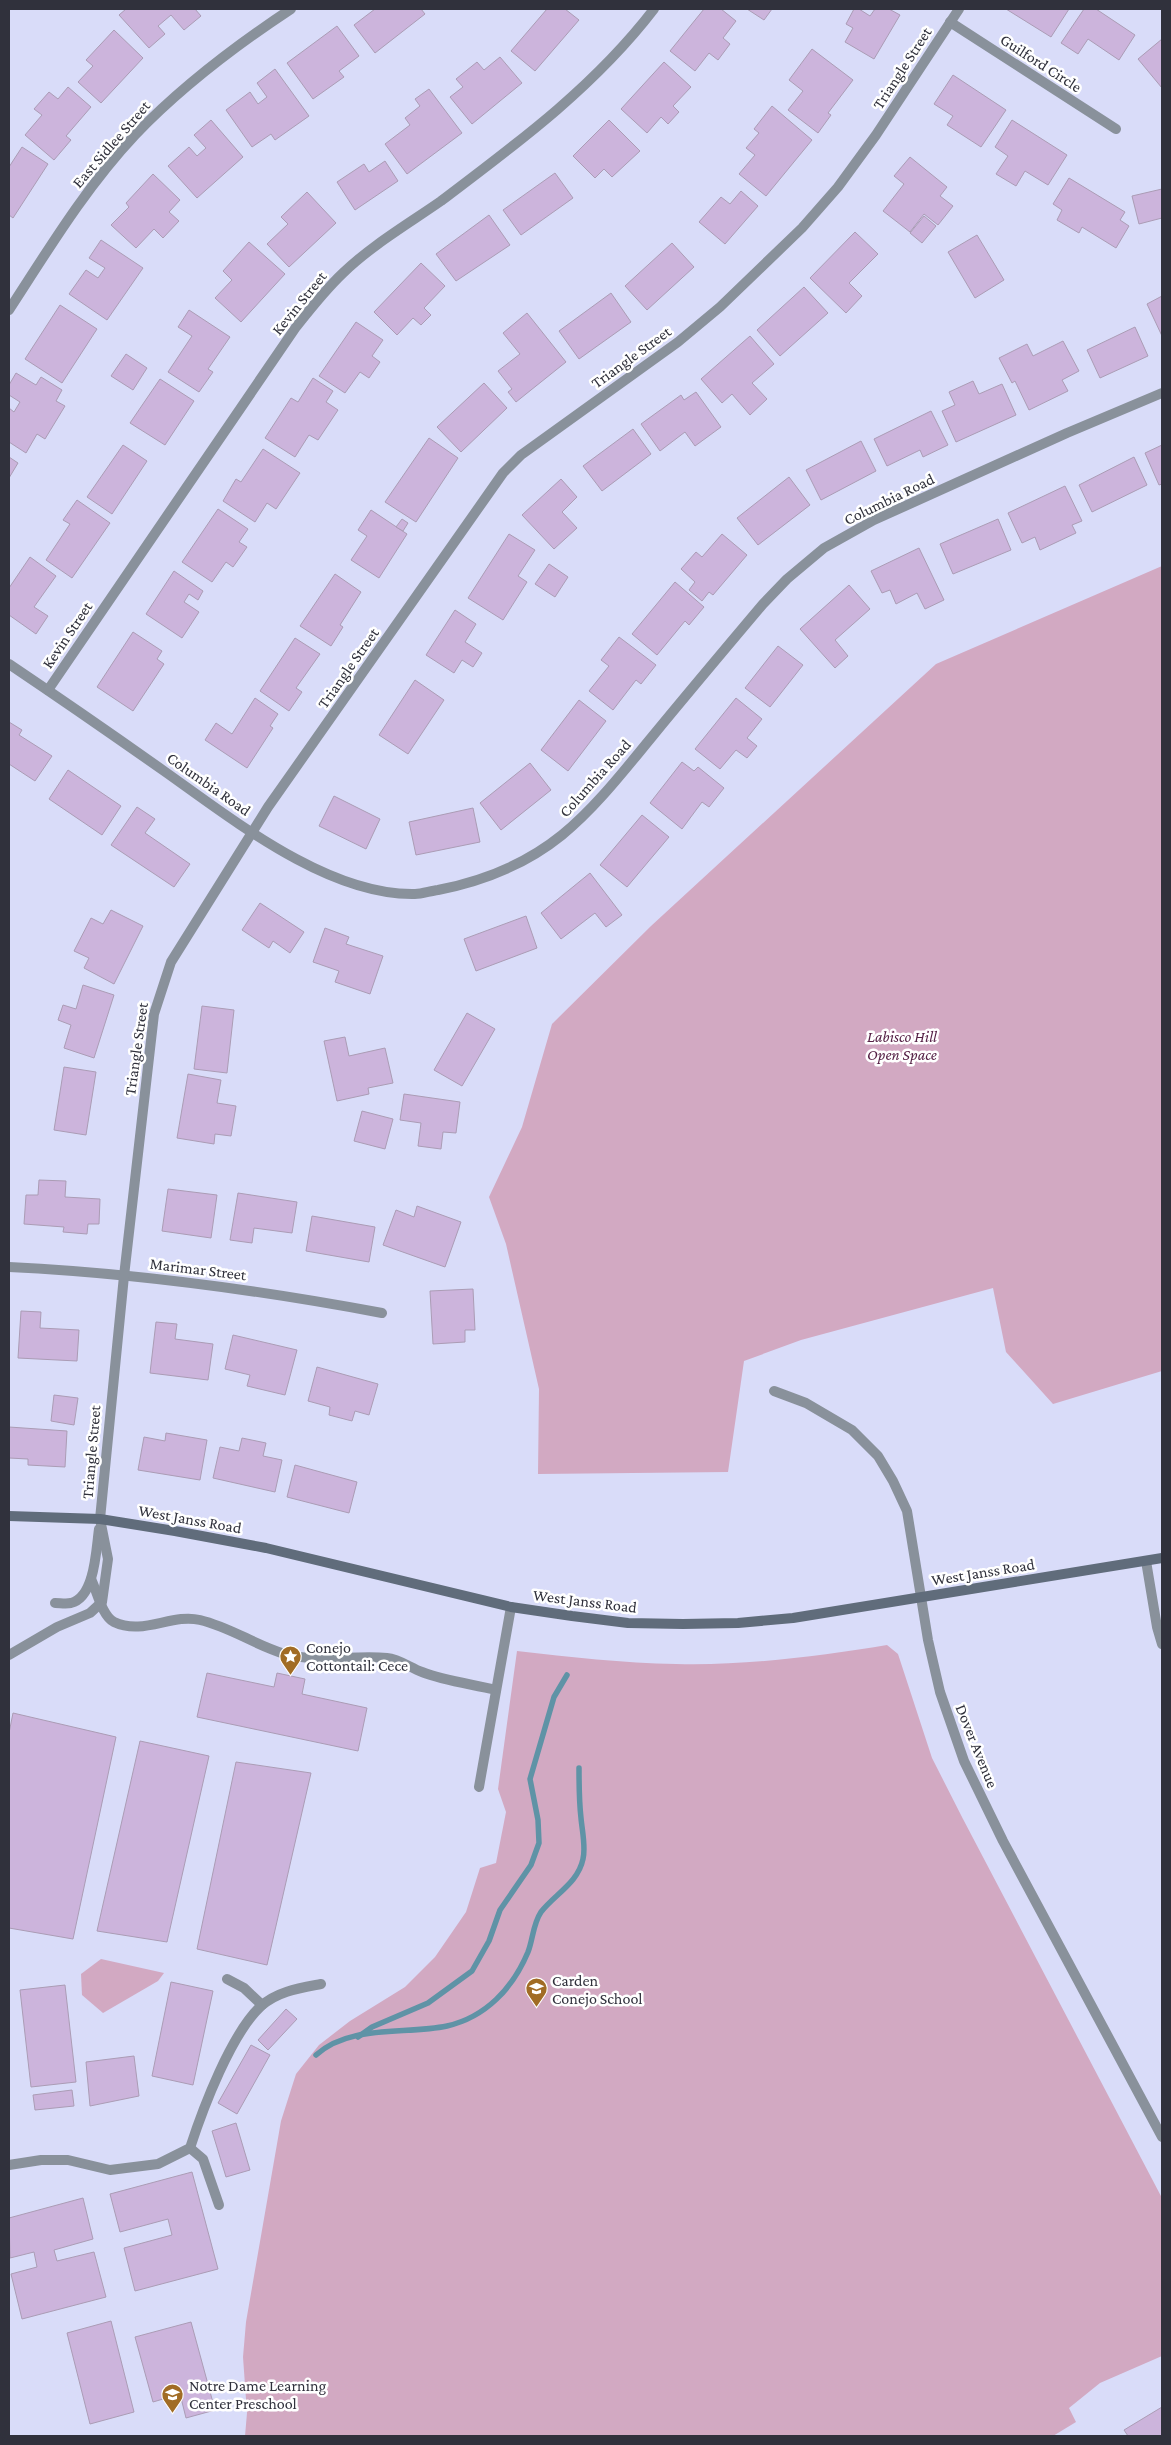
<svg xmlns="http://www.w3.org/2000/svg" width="1171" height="2445" font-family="'Crimson Pro',serif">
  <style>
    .green { fill: #d2a9c2 }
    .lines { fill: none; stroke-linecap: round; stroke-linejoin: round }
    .stream { stroke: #5f93a6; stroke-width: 5.5 }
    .building { fill: #ccb4dc; stroke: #ab9cb5 }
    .lane { stroke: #89919b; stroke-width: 10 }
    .street { stroke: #89919b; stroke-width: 10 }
    .secondary { stroke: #606c7b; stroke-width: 10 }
    .labels { text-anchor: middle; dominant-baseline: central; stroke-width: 5; stroke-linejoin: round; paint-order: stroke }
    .street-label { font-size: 16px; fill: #30313c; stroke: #fff }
    .park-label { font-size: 16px; font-style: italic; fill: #541f44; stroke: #fff }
    .poi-label { font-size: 16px; fill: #30313c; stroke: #fff; text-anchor: start }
  </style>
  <rect width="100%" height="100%" fill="#d9dcf9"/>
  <g class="green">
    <path d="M1162 566V1371L1053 1404 1006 1352 993 1288 801 1340 744 1361 728 1472 538 1474 539 1389 506 1244 489 1197 522 1127 552 1024 651 926 936 664Z"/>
    <path d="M887 1645 898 1654 932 1758 963 1819 1162 2198V2356L1100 2383 1069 2408 1076 2422 1053 2436H245L247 2413 243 2357 246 2322 281 2121 296 2074 319 2045 350 2021 405 1987 435 1957 466 1912 480 1868 496 1863 506 1812 498 1789 517 1651C570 1657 623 1663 676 1664 743 1666 821 1656 887 1645Z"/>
    <path d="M101 1959 164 1973 158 1981 103 2013 82 1995 81 1974Z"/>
  </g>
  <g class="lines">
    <g class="stream">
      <path d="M358 2037 372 2027 428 2003 472 1971 489 1941 500 1910 531 1865 539 1843 538 1820 530 1779 554 1697 567 1675"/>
      <path d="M316 2055C350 2024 405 2035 447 2026 486 2017 513 1988 528 1952 533 1939 533 1924 541 1912 555 1894 578 1883 583 1859 586 1847 582 1830 581 1818 579 1801 579 1785 579 1768"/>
    </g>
  </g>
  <g class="building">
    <path d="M126 9H195L201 16 184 30 171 15 158 26 165 34 149 48 119 15Z"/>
    <path d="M375 9H421L425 14 375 53 354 25Z"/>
    <path d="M547 9H565L579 20 535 71 511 51Z"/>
    <path d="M704 9H721L736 21 723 38 730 44 718 60 709 53 695 71 670 51Z"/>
    <path d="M747 9H772L764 20Z"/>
    <path d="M854 9H859L870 16 875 9H889L900 15 874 59 845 42 853 28 846 24Z"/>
    <path d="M1006 9H1069L1051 37Z"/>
    <path d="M1084 9H1096L1135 35 1119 60 1088 39 1078 54 1061 43Z"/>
    <path d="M337 26 359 56 339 71 344 77 313 99 287 63Z"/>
    <path d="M114 30 143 58 101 103 78 82 93 66 86 60Z"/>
    <path d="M1162 39V88L1138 59Z"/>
    <path d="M812 49 853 80 828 113 831 115 818 133 788 110 803 91 789 80Z"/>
    <path d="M500 57 522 83 472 124 450 97 463 87 456 79 477 62 484 70Z"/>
    <path d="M664 62 691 87 673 106 679 112 668 124 661 117 647 133 621 109Z"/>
    <path d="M275 69 309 116 275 140 271 134 252 147 226 110 250 92 258 104 267 97 257 83Z"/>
    <path d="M953 75 1006 110 981 147 947 125 953 116 934 104Z"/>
    <path d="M68 87 91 107 66 136 71 140 54 160 25 135 42 115 34 109 49 92 58 99Z"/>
    <path d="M429 89 462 133 407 174 385 144 410 125 405 118 420 106 415 99Z"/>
    <path d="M772 106 812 140 766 196 739 174 755 155 746 148 759 133 754 129Z"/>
    <path d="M211 120 243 157 197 198 168 166 189 147 197 156 206 148 194 135Z"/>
    <path d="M609 120 640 151 612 177 604 169 595 178 573 156Z"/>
    <path d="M1012 120 1067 155 1048 185 1025 171 1016 186 996 174 1008 156 995 147Z"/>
    <path d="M22 147 48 164 13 218 9 215V167Z"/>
    <path d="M910 157 947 187 940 196 953 206 938 225 924 214 910 232 883 211 904 184 894 176Z"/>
    <path d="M385 161 398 181 355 210 337 182 364 164 369 172Z"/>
    <path d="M555 173 573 198 521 235 503 210Z"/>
    <path d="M153 174 180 200 169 212 179 221 163 238 154 229 136 248 111 225 129 207 126 203Z"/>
    <path d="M1069 178 1125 212 1120 220 1129 226 1116 248 1082 227 1079 233 1057 220 1062 210 1053 204Z"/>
    <path d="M1162 189V218L1139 224 1132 196Z"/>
    <path d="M741 191 758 206 725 244 699 222 721 197 730 204Z"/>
    <path d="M307 192 336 223 289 267 267 244 288 224 281 217Z"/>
    <path d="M489 215 510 245 456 281 436 254Z"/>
    <path d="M924 216 936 226 922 243 910 233Z"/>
    <path d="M855 232 878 254 849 283 862 296 846 313 810 278Z"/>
    <path d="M977 235 1004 280 975 298 948 252Z"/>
    <path d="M101 240 143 268 107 320 69 294 86 270 98 278 105 268 89 258Z"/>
    <path d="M249 242 285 274 241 322 215 298 232 280 223 271Z"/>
    <path d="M672 243 694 267 647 310 625 286Z"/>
    <path d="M421 263 445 286 424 308 431 315 421 325 413 318 397 335 374 312Z"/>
    <path d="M804 287 828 313 780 356 757 330Z"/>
    <path d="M611 293 631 322 579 359 559 331Z"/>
    <path d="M1162 296V336L1147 304Z"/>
    <path d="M60 305 97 329 62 383 25 359Z"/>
    <path d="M189 310 230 337 208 369 213 372 199 392 168 372 192 336 178 327Z"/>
    <path d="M527 313 566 362 516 402 508 392 512 389 498 371 520 354 503 333Z"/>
    <path d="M356 322 383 340 372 356 380 362 369 378 360 372 345 393 319 376Z"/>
    <path d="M1135 327 1148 356 1100 378 1087 350Z"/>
    <path d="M750 336 774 364 752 383 767 399 750 415 732 394 722 403 701 379Z"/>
    <path d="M1063 341 1079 371 1062 380 1068 391 1029 410 1015 381 1012 383 999 358 1027 344 1033 356Z"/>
    <path d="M126 354 147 368 133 390 111 376Z"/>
    <path d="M16 373 36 385 41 377 62 390 56 401 65 406 45 439 37 434 26 453 9 442V408L14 412 20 402 9 395V385Z"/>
    <path d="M313 378 333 391 326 402 338 410 318 440 309 435 295 457 265 438 291 398 298 402Z"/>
    <path d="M160 379 194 401 165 445 130 423Z"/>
    <path d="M973 381 979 394 1002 384 1016 415 956 442 942 411 955 405 949 392Z"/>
    <path d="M484 383 507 408 461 452 437 427Z"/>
    <path d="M696 392 721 427 695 446 685 432 660 451 641 424 681 395 684 400Z"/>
    <path d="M931 411 948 445 923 457 920 450 887 466 874 439Z"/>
    <path d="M633 429 651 454 602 491 583 466Z"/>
    <path d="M429 438 458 458 416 522 385 502Z"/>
    <path d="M861 441 876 471 821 500 806 470Z"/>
    <path d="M123 445 147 461 112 514 87 497Z"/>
    <path d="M1162 445V484L1159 485 1145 453Z"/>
    <path d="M263 449 300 473 276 509 267 503 255 522 223 501 236 479 241 482Z"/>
    <path d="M9 457 18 463 9 478Z"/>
    <path d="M1134 457 1147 485 1092 512 1079 485Z"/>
    <path d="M789 477 810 505 758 545 737 518Z"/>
    <path d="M561 479 577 497 562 512 577 528 554 549 522 515Z"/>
    <path d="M1065 486 1082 521 1072 525 1076 533 1040 550 1035 537 1022 543 1008 513Z"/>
    <path d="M77 500 110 523 72 578 46 560 70 524 63 520Z"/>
    <path d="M218 509 248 529 239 542 247 547 233 567 226 562 212 582 182 562Z"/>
    <path d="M371 510 407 534 379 578 351 560 367 536 358 530Z"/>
    <path d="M402 519 408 523 403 531 396 527Z"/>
    <path d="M998 519 1011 550 953 574 940 544Z"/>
    <path d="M509 534 535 550 518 576 527 582 503 620 468 598Z"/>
    <path d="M722 534 747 555 713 595 709 592 702 601 689 590 695 582 681 569 696 552 702 557Z"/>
    <path d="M919 548 944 600 925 609 917 593 896 604 890 590 882 593 871 571Z"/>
    <path d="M30 557 56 576 34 607 48 616 36 634 9 615V588Z"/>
    <path d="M549 564 568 577 555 597 535 584Z"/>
    <path d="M174 571 203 591 198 600 189 594 184 602 199 612 182 638 146 614Z"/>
    <path d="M335 574 361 592 340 625 343 627 331 646 300 626Z"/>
    <path d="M675 582 704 607 689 625 685 621 657 655 632 634Z"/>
    <path d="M849 585 870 609 835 640 848 656 835 668 800 629Z"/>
    <path d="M455 610 476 624 465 642 482 653 473 667 462 660 454 673 426 655Z"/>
    <path d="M133 632 162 651 157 659 164 664 133 711 97 687Z"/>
    <path d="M619 637 656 665 641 684 636 680 613 710 589 691 609 666 601 660Z"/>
    <path d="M295 638 320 654 296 688 302 692 289 711 260 691Z"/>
    <path d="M778 646 803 665 770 707 745 688Z"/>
    <path d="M415 680 444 700 408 754 379 735Z"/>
    <path d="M255 698 278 714 270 726 273 728 247 768 205 740 216 723 232 734Z"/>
    <path d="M736 698 762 719 747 738 757 746 747 758 736 750 720 769 695 749Z"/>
    <path d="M579 700 606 721 568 771 541 750Z"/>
    <path d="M9 722 22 730 19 735 52 756 35 781 9 764Z"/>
    <path d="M682 762 694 771 698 767 724 788 709 807 702 802 682 829 650 803Z"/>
    <path d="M530 763 551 790 501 830 480 803Z"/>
    <path d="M68 770 121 806 102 835 49 799Z"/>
    <path d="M334 796 380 819 366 849 319 826Z"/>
    <path d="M137 807 155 819 145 833 190 864 174 887 111 845Z"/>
    <path d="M473 808 480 842 416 855 409 822Z"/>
    <path d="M642 815 669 837 627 887 600 865Z"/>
    <path d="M590 873 622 915 606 927 595 913 561 939 541 913Z"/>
    <path d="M260 903 304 932 290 953 273 941 269 948 242 930Z"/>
    <path d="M111 910 143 926 114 984 84 968 89 958 74 951 91 918 103 924Z"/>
    <path d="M526 916 537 948 476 971 464 939Z"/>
    <path d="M325 928 349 937 346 944 383 956 370 994 335 982 339 971 313 962Z"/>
    <path d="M83 985 114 995 94 1058 64 1048 71 1025 58 1020 63 1005 76 1009Z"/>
    <path d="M202 1006 234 1010 227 1073 194 1069Z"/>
    <path d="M467 1013 495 1029 462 1086 434 1070Z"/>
    <path d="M345 1037 349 1056 385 1048 393 1083 368 1088 369 1094 337 1101 324 1041Z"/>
    <path d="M64 1067 96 1072 86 1135 54 1130Z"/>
    <path d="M188 1074 221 1080 217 1103 236 1106 231 1136 215 1134 214 1144 177 1138Z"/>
    <path d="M404 1094 460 1102 456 1133 443 1132 441 1149 418 1146 421 1123 400 1120Z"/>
    <path d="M362 1111 393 1119 385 1149 354 1141Z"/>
    <path d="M39 1180 66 1181 65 1197 100 1199 99 1224H88L87 1234 63 1232 64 1227 24 1224 26 1195H38Z"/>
    <path d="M168 1189 217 1195 211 1238 162 1231Z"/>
    <path d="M238 1193 297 1202 292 1233 254 1228 252 1243 230 1240Z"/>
    <path d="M417 1206 461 1222 445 1267 383 1245 396 1210 414 1217Z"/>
    <path d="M312 1216 375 1227 369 1262 306 1251Z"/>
    <path d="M473 1289 475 1330H465V1342L433 1344 430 1291Z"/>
    <path d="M21 1311 41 1312 40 1328 79 1330 77 1361 18 1358Z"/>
    <path d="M156 1322 177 1324 175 1339 213 1344 208 1380 150 1373Z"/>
    <path d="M233 1335 297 1350 285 1395 247 1386 250 1375 225 1369Z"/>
    <path d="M317 1367 378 1384 369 1415 355 1411 352 1421 329 1415 330 1407 308 1401Z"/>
    <path d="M54 1395 78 1398 74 1425 51 1421Z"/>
    <path d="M9 1427 67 1431 65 1467 28 1465V1459L9 1458Z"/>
    <path d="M166 1433 207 1440 200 1480 138 1470 144 1437 165 1441Z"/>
    <path d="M242 1438 266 1443 263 1456 282 1460 275 1492 213 1478 220 1447 239 1451Z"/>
    <path d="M295 1465 357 1482 349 1513 287 1497Z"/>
    <path d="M207 1673 274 1687 277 1673 305 1679 302 1694 367 1708 358 1751 197 1717Z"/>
    <path d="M13 1713 116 1737 73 1939 9 1928V1733Z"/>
    <path d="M140 1741 209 1756 167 1942 97 1931Z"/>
    <path d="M236 1762 311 1773 267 1965 197 1949Z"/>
    <path d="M171 1982 213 1991 193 2085 152 2076Z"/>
    <path d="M65 1985 76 2082 31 2087 20 1990Z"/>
    <path d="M286 2009 297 2019 268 2050 258 2040Z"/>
    <path d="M251 2045 270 2055 237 2114 218 2103Z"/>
    <path d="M134 2056 139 2096 90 2106 86 2062Z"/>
    <path d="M72 2090 74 2106 35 2110 33 2095Z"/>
    <path d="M236 2123 250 2170 226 2177 212 2131Z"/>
    <path d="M192 2172 218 2269 135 2291 124 2248 172 2235 168 2219 120 2232 110 2194Z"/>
    <path d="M83 2198 93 2239 54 2250 57 2261 94 2252 106 2297 22 2319 11 2274 37 2267 34 2252 10 2258 9 2218Z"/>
    <path d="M111 2321 134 2412 90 2424 67 2333Z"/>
    <path d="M191 2322 215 2410 186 2418 180 2394 153 2402 135 2337Z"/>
    <path d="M1162 2407V2436H1128L1124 2430Z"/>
  </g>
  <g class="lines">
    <g class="lane">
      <path d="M91 1579C97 1591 102 1616 114 1622 143 1636 172 1613 200 1620 230 1627 255 1645 285 1654 318 1663 354 1655 387 1658 399 1659 411 1668 422 1672 445 1681 472 1684 496 1690"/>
      <path d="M55 1603C60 1603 66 1604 71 1603 95 1597 96 1550 99 1529"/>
      <path d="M9 1655 57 1627 90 1613 102 1602 108 1559 100 1519"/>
      <path d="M479 1787 511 1607"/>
      <path d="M227 1979 244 1988 262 2005"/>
      <path d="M190 2148 203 2159 219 2205"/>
      <path d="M9 2165 41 2160H68L110 2170 158 2164 190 2148C203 2108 231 2034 261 2006 278 1991 300 1988 321 1984"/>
    </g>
    <g class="street">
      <path d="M950 22 1116 129"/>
      <path d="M9 310C48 250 86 187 135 135 182 86 235 46 291 9"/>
      <path d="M9 664C61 699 113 735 164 771 232 819 328 896 415 894 422 894 430 891 438 890 484 881 525 865 562 835 595 808 623 772 651 738 688 693 725 649 763 604L787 579 824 548 874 520 1067 433 1162 393"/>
      <path d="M48 690 296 327C311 308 325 290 343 273 372 245 408 224 441 201 518 143 595 86 654 9"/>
      <path d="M9 1267C134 1273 259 1290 382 1313"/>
      <path d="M774 1391 806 1403 852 1430 878 1456 893 1481 907 1511 928 1640 940 1692 964 1761 1003 1841 1162 2137"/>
      <path d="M100 1519 124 1276 154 1014 171 962 268 807 503 473 521 455 678 342 720 307 802 228 838 187 876 135 959 9"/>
      <path d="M1146 1561 1157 1627 1162 1644"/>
    </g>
    <path class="secondary" d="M9 1516 100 1519 175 1531 266 1548 511 1607 572 1616 628 1623 683 1624 738 1623 793 1618 1162 1558"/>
  </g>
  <defs>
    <symbol id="sight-pin" viewBox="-11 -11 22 30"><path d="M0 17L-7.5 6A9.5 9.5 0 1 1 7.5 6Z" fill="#a16c25" stroke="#fff"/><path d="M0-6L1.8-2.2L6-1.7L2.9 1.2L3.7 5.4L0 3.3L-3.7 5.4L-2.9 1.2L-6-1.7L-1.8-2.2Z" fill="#fff"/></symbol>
    <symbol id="school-pin" viewBox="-11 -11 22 30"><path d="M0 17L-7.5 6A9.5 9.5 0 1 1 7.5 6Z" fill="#a16c25" stroke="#fff"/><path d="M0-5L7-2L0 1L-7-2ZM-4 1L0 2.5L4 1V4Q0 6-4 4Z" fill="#fff"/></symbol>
  </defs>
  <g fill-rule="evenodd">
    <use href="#sight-pin" x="278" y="1644" width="25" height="34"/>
    <use href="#school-pin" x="524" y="1976" width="25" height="34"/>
    <use href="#school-pin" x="160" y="2382" width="25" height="34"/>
  </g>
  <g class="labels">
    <g class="street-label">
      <text transform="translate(1041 63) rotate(33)">Guilford Circle</text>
      <text transform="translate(902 68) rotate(-57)">Triangle Street</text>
      <text transform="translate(111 144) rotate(-49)">East Sidlee Street</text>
      <text transform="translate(299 303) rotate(-51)">Kevin Street</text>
      <text transform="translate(631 357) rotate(-36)">Triangle Street</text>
      <text transform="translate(889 499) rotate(-26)">Columbia Road</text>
      <text transform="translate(67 635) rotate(-56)">Kevin Street</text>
      <text transform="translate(348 668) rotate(-55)">Triangle Street</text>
      <text transform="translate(595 778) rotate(-48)">Columbia Road</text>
      <text transform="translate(209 784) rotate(35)">Columbia Road</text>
      <text transform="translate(136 1049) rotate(-82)">Triangle Street</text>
      <text transform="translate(198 1269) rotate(7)">Marimar Street</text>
      <text transform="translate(91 1452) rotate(-85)">Triangle Street</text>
      <text transform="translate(190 1519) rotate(10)">West Janss Road</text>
      <text transform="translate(983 1572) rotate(-9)">West Janss Road</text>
      <text transform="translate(585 1601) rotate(7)">West Janss Road</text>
      <text transform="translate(977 1746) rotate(68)">Dover Avenue</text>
    </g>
    <g class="park-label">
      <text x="902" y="1036">Labisco Hill<tspan x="902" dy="18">Open Space</tspan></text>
    </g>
    <g class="poi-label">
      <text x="306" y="1647">Conejo<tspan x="306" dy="18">Cottontail: Cece</tspan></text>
      <text x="552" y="1980">Carden<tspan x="552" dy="18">Conejo School</tspan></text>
      <text x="189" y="2385">Notre Dame Learning<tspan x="189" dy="18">Center Preschool</tspan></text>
    </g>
  </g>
  <rect width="1171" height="2445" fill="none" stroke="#30313c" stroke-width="20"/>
</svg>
